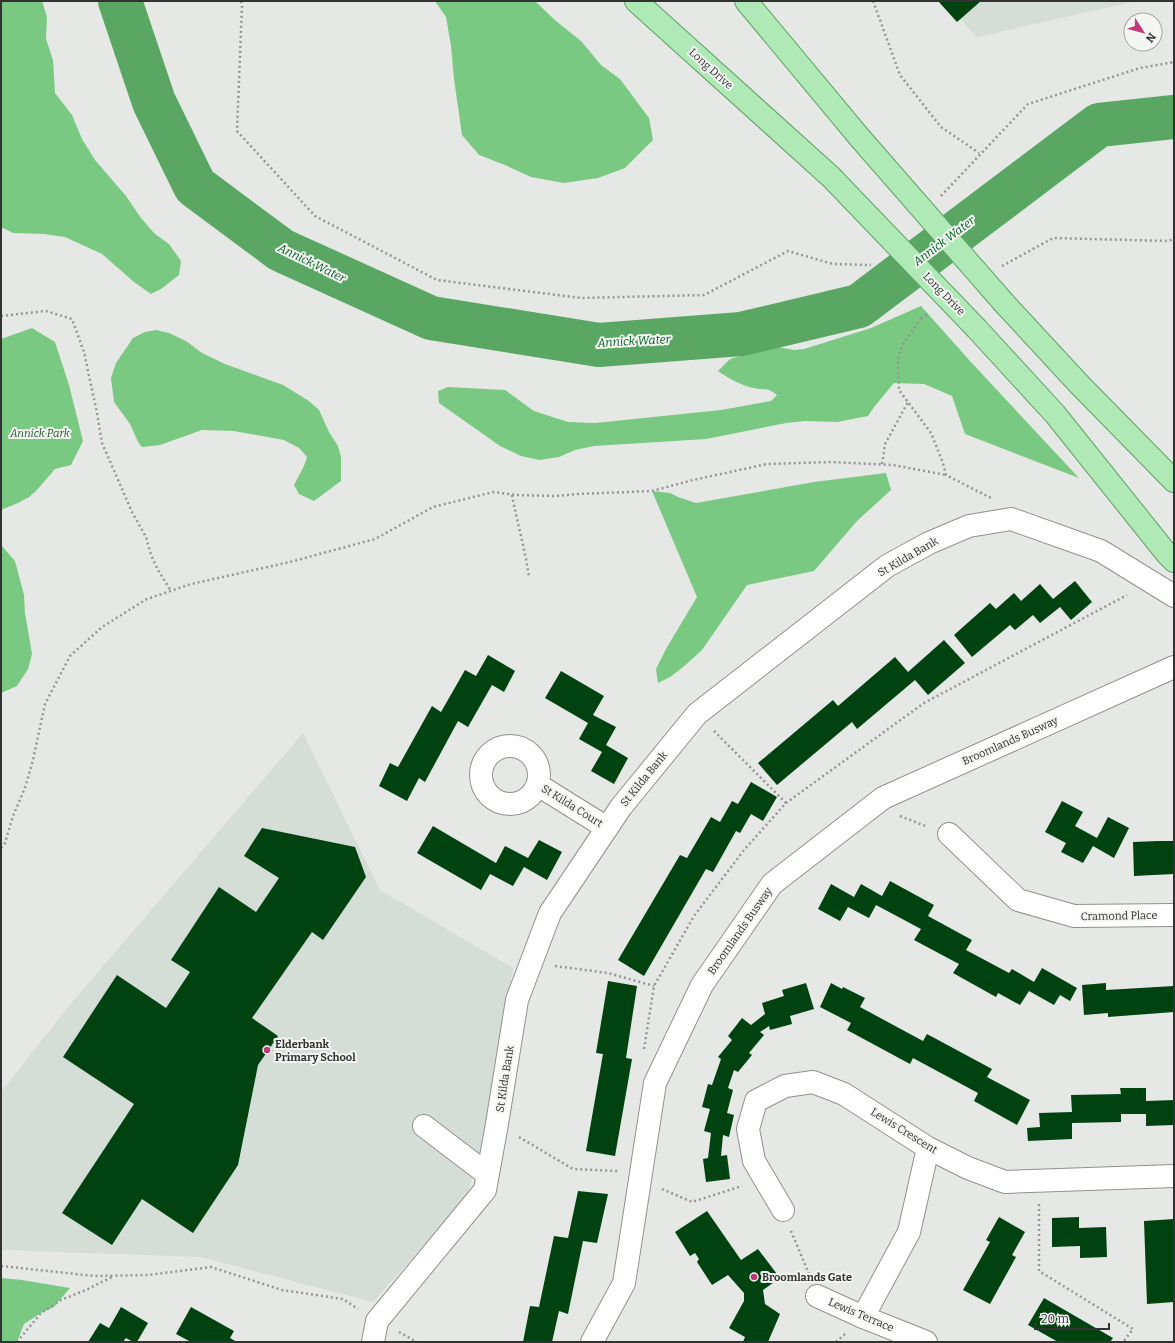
<svg xmlns="http://www.w3.org/2000/svg" width="1175" height="1343" font-family="Bitter,serif">
  <style>
    .built { fill: #d5ded6 }
    .forest { fill: #7ac983 }
    .lines { fill: none; stroke-linecap: round; stroke-linejoin: round }
    .river { stroke: #59a762; stroke-width: 44 }
    .building { fill: #004311 }
    .minor-casing { stroke: #8f928f; stroke-width: 24 }
    .major-casing { stroke: #60a068; stroke-width: 24 }
    .path { stroke: #949594; stroke-width: 2.5; stroke-dasharray: 2 3; stroke-linecap: butt }
    .minor { stroke: #fff; stroke-width: 22 }
    .major { stroke: #afeab6; stroke-width: 22 }
    .major-bridge-casing { stroke: #60a068; stroke-width: 24; stroke-linecap: butt }
    .path-bridge { stroke: #949594; stroke-width: 2.5; stroke-dasharray: 2 3; stroke-linecap: butt }
    .major-bridge { stroke: #afeab6; stroke-width: 22 }
    .poi-dot { fill: #c13977; stroke: #f3f6f3; stroke-width: 1.5 }
    .labels { text-anchor: middle; dominant-baseline: central; stroke-width: 4; stroke-linejoin: round; paint-order: stroke }
    .street-label { font-size: 11px; fill: #313231; stroke: #f3f6f3 }
    .park-label { font-size: 11px; font-style: italic; fill: #1c5325; stroke: #f3f6f3 }
    .poi-label { font-size: 11px; font-weight: bold; fill: #313231; stroke: #f3f6f3; text-anchor: start }
    .water-label { font-size: 12px; font-style: italic; fill: #015e1d; stroke: #f3f6f3 }
  </style>
  <rect width="100%" height="100%" fill="#e6e8e6"/>
  <g class="built">
    <path d="M943 1H1137L977 37Z"/>
    <path d="M303 733 380 890 513 968 481 1152 466 1198 373 1302 200 1257 1 1250V1092L68 1007Z"/>
  </g>
  <g class="forest">
    <path d="M1 1H42L47 17 46 39 53 60 55 93 72 115 82 139 95 160 126 196 141 218 155 234 169 244 181 261 179 275 161 289 151 294 134 282 102 254 65 237 44 234 13 233 1 227Z"/>
    <path d="M435 1H535L556 21 581 41 601 65 620 79 649 118 653 140 625 168 598 178 564 183 531 177 505 165 479 155 462 135 454 79 451 46 446 17Z"/>
    <path d="M921 306 970 361 1079 478 965 434 952 396 924 384 894 383 874 407 868 416 837 422 805 421 786 423 706 439 594 446 575 450 559 457 539 460 521 456 500 446 439 403 438 391 448 387 505 390 534 411 568 422 595 423 721 410 771 401 777 395C766 386 766 391 754 388 742 386 728 378 718 371L730 359 750 353 778 347 794 350 804 349 871 328Z"/>
    <path d="M32 328 55 342 69 385 83 441 71 465 55 469 36 491 29 497 18 503 1 510V339Z"/>
    <path d="M156 330 169 333 186 341 202 353 225 364 283 385 309 401 319 410 329 432 338 446 341 457V481L314 501 299 494 294 485 304 466 307 457 299 448 284 440 234 431 202 430 160 445 142 447 138 442 130 424 114 402 111 378 116 363 133 338 145 332Z"/>
    <path d="M886 473 891 490 857 521 814 571 747 585 702 650 682 668 670 677 658 683 656 669 666 649 697 597 652 491 670 493 678 497 696 503 814 482Z"/>
    <path d="M1 545 15 561 24 595 25 613 32 654 28 669 17 686 1 693Z"/>
    <path d="M1 1278 22 1280 70 1288 54 1307 41 1313 24 1324 17 1342H1Z"/>
  </g>
  <g class="lines">
    <path class="river" d="M120 1 154 102 195 186 281 250 431 318 599 345 741 334 859 306 1099 125 1174 117"/>
  </g>
  <g class="building">
    <path d="M938 1H981L957 22Z"/>
    <path d="M1075 581 1092 602 1071 620 1060 607 1040 623 1033 615 1015 630 1010 625 972 657 954 635 990 603 996 609 1014 593 1021 601 1040 584 1053 599Z"/>
    <path d="M944 640 965 663 928 695 915 680 857 729 852 722 777 785 758 763 833 700 838 706 895 657 908 672Z"/>
    <path d="M488 655 515 671 504 692 492 685 468 727 458 721 425 782 419 778 407 801 379 786 390 763 398 767 432 706 441 712 465 670 476 676Z"/>
    <path d="M561 671 604 696 593 715 616 727 606 745 628 758 614 784 591 771 602 752 579 739 588 723 545 698Z"/>
    <path d="M751 782 777 797 763 821 751 814 740 833 736 831 713 872 706 869 644 976 618 960 680 855 687 858 711 817 720 822 732 801 738 804Z"/>
    <path d="M1062 801 1083 812 1075 826 1097 838 1108 817 1129 828 1114 858 1093 846 1083 863 1061 852 1066 843 1045 832Z"/>
    <path d="M433 826 496 863 505 846 528 858 539 840 562 852 547 880 524 867 513 886 490 874 481 890 417 853Z"/>
    <path d="M262 828 355 847 366 877 323 940 312 932 252 1018 278 1036 258 1065 238 1165 193 1233 142 1199 112 1245 62 1213 134 1104 63 1057 117 975 166 1008 190 972 171 960 219 887 256 912 279 878 244 856Z"/>
    <path d="M1158 841H1174V874L1134 876 1133 842Z"/>
    <path d="M890 881 934 905 928 916 972 940 966 950 1009 973 1012 969 1034 982 1042 968 1077 988 1070 1001 1060 995 1054 1005 1029 991 1020 1005 998 993 996 997 953 973 959 964 914 940 921 929 876 905 869 918 848 907 840 921 818 909 831 884 854 897 861 884 882 896Z"/>
    <path d="M608 981 637 986 626 1058 632 1059 615 1156 586 1151 603 1054 596 1053Z"/>
    <path d="M806 983 814 1009 790 1016 792 1024 770 1030 769 1026 760 1032 764 1035 749 1053 752 1055 738 1072 734 1070 728 1088 733 1090 727 1113 734 1115 729 1137 723 1135 721 1156 727 1155 730 1179 706 1182 703 1159 708 1158 711 1133 704 1131 710 1109 702 1107 708 1084 712 1085 721 1059 718 1057 732 1040 728 1036 742 1018 751 1025 765 1014 762 1003 784 996 782 990Z"/>
    <path d="M831 983 842 989 843 987 865 998 860 1007 923 1041 927 1034 992 1069 987 1077 1030 1100 1017 1125 974 1101 978 1093 913 1058 910 1064 847 1030 851 1023 820 1007Z"/>
    <path d="M1106 983V990L1174 986V1012L1108 1017V1013L1084 1015 1082 985Z"/>
    <path d="M1120 1088H1146V1101L1174 1100V1125L1146 1126V1114H1121V1122L1072 1123V1139L1028 1141 1027 1128 1040 1127 1039 1113 1072 1112 1071 1095 1121 1094Z"/>
    <path d="M578 1191 608 1194 597 1243 583 1241 568 1314 559 1311 552 1342H523L530 1306 539 1307 554 1236 568 1238Z"/>
    <path d="M707 1211 741 1260 758 1249 780 1278 763 1290 765 1304 780 1314 768 1342H743L745 1337 729 1328 744 1301V1293L728 1275 712 1285 697 1262 699 1259 695 1253 690 1256 675 1232Z"/>
    <path d="M999 1217 1025 1232 1012 1255 1016 1257 990 1304 963 1290 990 1242 986 1240Z"/>
    <path d="M1079 1217V1228L1106 1227 1107 1257 1080 1258V1246L1052 1247V1218Z"/>
    <path d="M1174 1219V1302L1147 1304 1144 1221Z"/>
    <path d="M1044 1298 1113 1338 1110 1342H1058L1028 1325Z"/>
    <path d="M121 1307 148 1323 137 1342H133L126 1338 123 1342H88L100 1323 109 1328Z"/>
    <path d="M191 1307 234 1331 230 1338 237 1342H191L176 1334Z"/>
  </g>
  <g class="lines">
    <defs>
      <g id="minor">
        <circle cx="510" cy="775" r="29"/>
        <path d="M538 785 607 828"/>
        <path d="M949 834 1018 900 1074 916 1174 915"/>
        <path d="M424 1126 487 1174"/>
        <path d="M783 1210 754 1161 748 1129 756 1101 785 1086 813 1082 844 1094 928 1148 968 1168 1005 1182 1174 1176"/>
        <path d="M817 1296 863 1317 926 1342"/>
        <path d="M863 1317 909 1232 928 1148"/>
        <path d="M373 1342 377 1321 485 1190 497 1124 517 1000 550 913 621 807 697 714 887 566 929 543 969 526 1011 519 1101 551 1174 596"/>
        <path d="M592 1342 624 1283 655 1083 702 985 772 884 883 798 1174 667"/>
      </g>
      <g id="major">
        <path d="M636 1 831 177"/>
        <path d="M746 1 860 138"/>
        <path d="M1004 303 1078 383 1174 481"/>
        <path d="M977 329 1055 414 1167 554 1174 561"/>
      </g>
    </defs>
    <use href="#minor" class="minor-casing"/>
    <use href="#major" class="major-casing"/>
    <g class="path">
      <path d="M241 1 242 6 237 131 315 216 437 280 581 298 704 295 788 251 833 264 871 265"/>
      <path d="M873 1 900 75 941 127 979 153"/>
      <path d="M941 196 1028 104 1140 68 1174 62"/>
      <path d="M1002 266 1053 238 1168 241 1174 239"/>
      <path d="M1 316 46 311 72 319 84 352 97 413 102 443 132 512 146 537 151 555 158 570 171 591"/>
      <path d="M921 318 902 346 898 360 899 390 931 433 943 463 946 475 991 498"/>
      <path d="M882 464 885 444 908 402"/>
      <path d="M512 495C517 522 525 549 529 577"/>
      <path d="M714 731 786 803"/>
      <path d="M900 816 928 827"/>
      <path d="M1 848 5 843 13 816 25 788 33 760 45 704 70 656 102 627 147 599 191 584 290 562 375 539 433 507 493 492 517 495 556 496 578 494 652 491 693 480 767 464 832 462 893 465 946 475"/>
      <path d="M555 966 608 973 654 986"/>
      <path d="M644 1049 654 986 694 916 744 850 786 803 924 703 1127 595"/>
      <path d="M519 1137 573 1169 617 1171"/>
      <path d="M662 1189 692 1202 742 1186"/>
      <path d="M1039 1204V1271L1133 1329 1123 1342"/>
      <path d="M791 1231 809 1274"/>
      <path d="M1 1266 95 1276 148 1275 211 1267 282 1290 343 1299 358 1309"/>
      <path d="M399 1332 417 1342"/>
      <path d="M17 1342 41 1313 61 1300 88 1289 112 1277"/>
      <path d="M836 1342 845 1334"/>
    </g>
    <use href="#minor" class="minor"/>
    <use href="#major" class="major"/>
    <defs>
      <g id="major-bridge">
        <path d="M860 138 1004 303"/>
        <path d="M831 177 977 329"/>
      </g>
    </defs>
    <use href="#major-bridge" class="major-bridge-casing"/>
    <path class="path-bridge" d="M921 318 929 313"/>
    <use href="#major-bridge" class="major-bridge"/>
  </g>
  <g class="poi-dot">
    <circle cx="267" cy="1050" r="4"/>
    <circle cx="754" cy="1277" r="4"/>
  </g>
  <g class="labels">
    <g class="street-label">
      <text transform="translate(711 69) rotate(42)">Long Drive</text>
      <text transform="translate(944 294) rotate(46)">Long Drive</text>
      <text transform="translate(908 557) rotate(-30)">St Kilda Bank</text>
      <text transform="translate(1010 741) rotate(-24)">Broomlands Busway</text>
      <text transform="translate(644 779) rotate(-51)">St Kilda Bank</text>
      <text transform="translate(572 806) rotate(32)">St Kilda Court</text>
      <text transform="translate(1119 916) rotate(-1)">Cramond Place</text>
      <text transform="translate(740 931) rotate(-55)">Broomlands Busway</text>
      <text transform="translate(505 1079) rotate(-81)">St Kilda Bank</text>
      <text transform="translate(904 1131) rotate(32)">Lewis Crescent</text>
      <text transform="translate(861 1315) rotate(23)">Lewis Terrace</text>
    </g>
    <g class="park-label">
      <text x="40" y="433">Annick Park</text>
    </g>
    <g class="poi-label">
      <text x="275" y="1044">Elderbank<tspan x="275" dy="13">Primary School</tspan></text>
      <text x="762" y="1277">Broomlands Gate</text>
    </g>
    <g class="water-label">
      <text transform="translate(944 241) rotate(-37)">Annick Water</text>
      <text transform="translate(312 263) rotate(26)">Annick Water</text>
      <text transform="translate(634 341) rotate(-3)">Annick Water</text>
    </g>
  </g>
  <rect width="1175" height="1343" fill="none" stroke="#313231" stroke-width="4"/>
  <g transform="translate(1143 32) rotate(126)"><circle r="19" fill="#f3f6f3" stroke="#a5a8a5"/>
  <path d="M0-3L7 15L0 10L-7 15Z" fill="#c13977"/>
  <text y="-6" font-size="11" font-weight="bold" text-anchor="middle" fill="#313231">N</text>
  </g>
  <path d="M1035 1323v6h74v-6" fill="none" stroke="#313231" stroke-width="2"/>
  <text x="1041" y="1323" font-size="12" fill="#313231" stroke="#f3f6f3" stroke-width="3" paint-order="stroke">20 m</text>
</svg>
